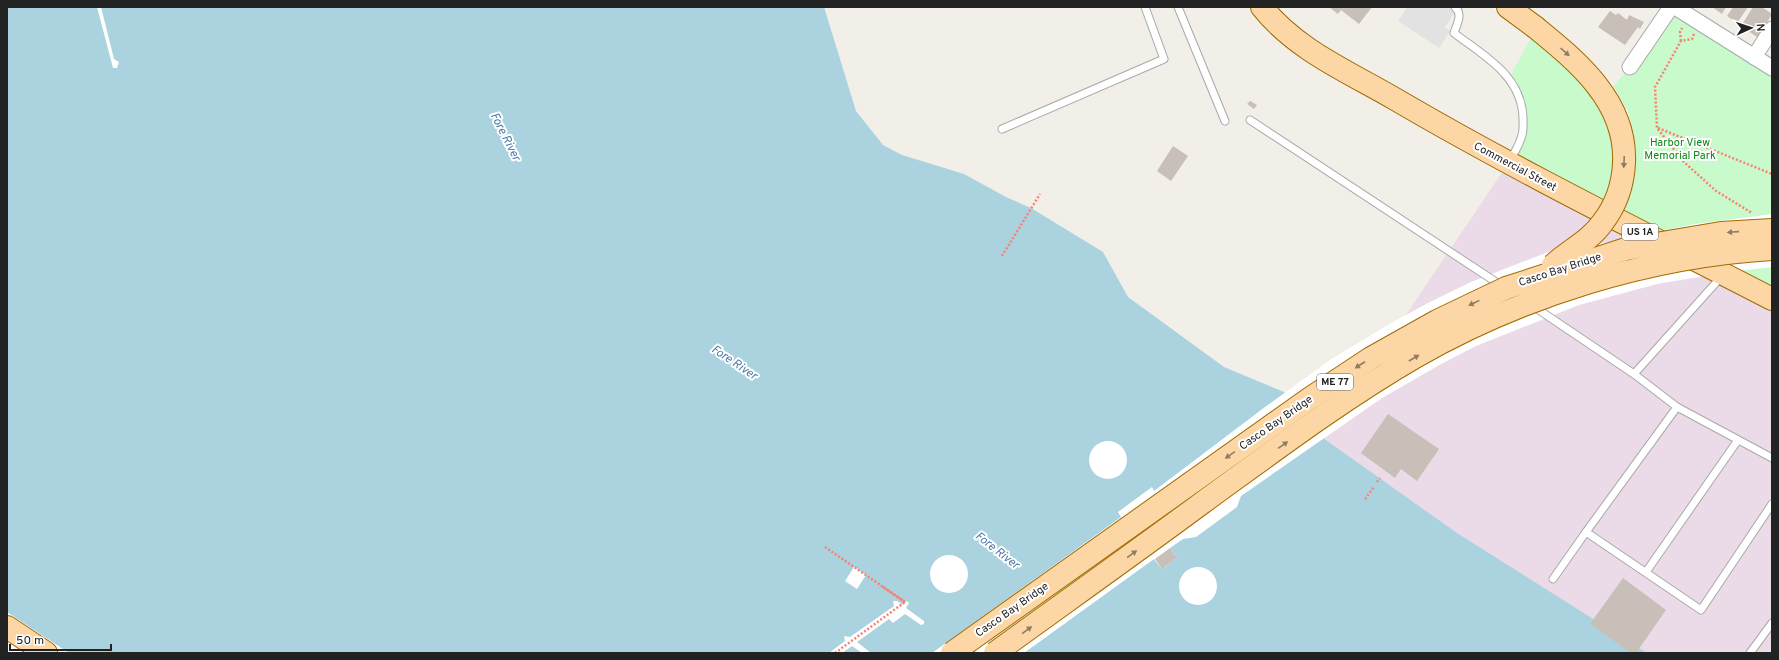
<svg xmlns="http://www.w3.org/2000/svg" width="1779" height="660" font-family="Overpass,sans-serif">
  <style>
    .industrial { fill: #ebdbe8 }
    .park { fill: #c8facc }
    .parking { fill: #e2e2e2 }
    .water { fill: #aad3df }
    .pier { fill: #fff }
    .building { fill: #c7bfb8 }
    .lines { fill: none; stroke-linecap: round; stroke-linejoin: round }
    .lane-casing { stroke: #a9a9a9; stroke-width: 9 }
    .street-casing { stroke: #a9a9a9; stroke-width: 17 }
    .primary-casing { stroke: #a06b00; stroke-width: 24 }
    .path { stroke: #fa8072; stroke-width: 2.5; stroke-dasharray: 2 2; stroke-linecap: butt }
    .lane { stroke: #fff; stroke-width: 7 }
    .street { stroke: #fff; stroke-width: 15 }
    .primary { stroke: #fcd6a4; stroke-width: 22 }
    .primary-bridge-casing { stroke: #a06b00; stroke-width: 24; stroke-linecap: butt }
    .path-bridge { stroke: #fa8072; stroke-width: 2.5; stroke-dasharray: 2 2; stroke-linecap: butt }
    .primary-bridge { stroke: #fcd6a4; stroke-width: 22 }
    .oneway { fill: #8f7c63 }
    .labels { text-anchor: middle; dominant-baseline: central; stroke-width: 4; stroke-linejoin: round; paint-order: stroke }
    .shield { fill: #fff; stroke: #646464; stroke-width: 1 }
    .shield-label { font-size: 10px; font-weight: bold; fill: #222 }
    .park-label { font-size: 11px; fill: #0c8416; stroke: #fff }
    .street-label { font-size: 11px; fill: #222; stroke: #fff }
    .water-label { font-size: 12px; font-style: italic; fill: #4a7aab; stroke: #fff }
  </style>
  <rect width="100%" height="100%" fill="#f2efe9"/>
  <path class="industrial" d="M1509 162 1772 299V653H1647L1645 652 1643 653H1550L1323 438Z"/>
  <path class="park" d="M1671 7 1772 68V302L1509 162 1522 137V107L1509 78 1532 36 1546 47 1601 100 1630 67Z"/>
  <path class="parking" d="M1407 7H1448L1455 11 1445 27 1450 31 1439 48 1398 21Z"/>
  <path class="water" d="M7 7H824L856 111 883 145 902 155 964 174 1006 197 1031 208 1103 252 1128 297 1224 367 1284 392 1323 438 1457 533 1647 653H7Z"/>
  <g class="pier">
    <path d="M97 7H101L114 59 119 62 117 68H113Z"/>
    <path d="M1492 7H1524L1598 68 1611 82 1628 112 1633 131 1636 150 1635 170 1632 187 1620 216 1610 231 1598 244 1695 224 1772 214V267L1729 272 1657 284 1579 305 1476 346 1443 363 1382 398 1241 496 1237 507 1196 537 1183 539 1170 548 1177 558 1162 569 1154 559 1024 653H932L1121 517 1118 512 1152 487 1154 491 1265 407 1330 360 1386 326 1428 303 1471 282 1561 247 1586 229 1610 195 1617 142 1589 86 1513 22Z"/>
    <circle cx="1108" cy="460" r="19"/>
    <circle cx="949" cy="574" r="19"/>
    <path d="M854 567 866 575 857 589 845 581Z"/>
    <circle cx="1198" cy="586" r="19"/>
    <path d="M893 601H897L903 605 906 601 909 603 906 608 924 621V624L921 625 905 614 893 623 889 619 857 642 871 653H862L852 646 842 653H829L845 641 844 636 850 637 894 606Z"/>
    <path d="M7 612 69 653H7Z"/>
  </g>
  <g class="building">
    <path d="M1329 7H1372L1359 24 1341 10 1338 14Z"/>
    <path d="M1712 7H1726L1722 14Z"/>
    <path d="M1733 7H1748L1737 23 1727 16Z"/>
    <path d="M1753 7H1762L1772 14 1765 26 1760 23 1757 27 1762 30 1757 37 1741 26Z"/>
    <path d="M1610 11 1616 15 1618 13 1627 20 1629 15 1644 22 1640 29 1638 27 1625 45 1598 27Z"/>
    <path d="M1250 101 1257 105 1254 109 1247 104Z"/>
    <path d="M1173 146 1188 156 1171 181 1157 171Z"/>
    <path d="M1388 414 1439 449 1417 481 1401 469 1395 478 1361 453Z"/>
    <path d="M1170 548 1177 558 1162 569 1155 559Z"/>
    <path d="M1623 578 1666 610 1636 653H1631L1590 624Z"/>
  </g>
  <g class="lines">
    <defs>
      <g id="lane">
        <path d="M1178 7 1225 121"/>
        <path d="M1455 7C1463 14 1457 24 1454 33 1484 56 1521 75 1523 117 1523 124 1524 132 1521 138 1519 146 1514 153 1510 160"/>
        <path d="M1250 120 1502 286"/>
        <path d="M1002 129 1164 59 1145 7"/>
        <path d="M1722 276 1634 374 1677 407 1586 532 1701 610 1772 504"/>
        <path d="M1533 306 1634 374"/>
        <path d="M1677 407 1772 458"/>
        <path d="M1646 572 1738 440"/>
        <path d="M1553 579 1586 532"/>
        <path d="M1750 653 1772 623"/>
      </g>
      <g id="street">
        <path d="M1675 7 1772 68"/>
        <path d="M1754 57 1772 29"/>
        <path d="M1630 67 1671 7"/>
      </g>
      <g id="primary">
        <path d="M1262 7C1296 50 1349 72 1395 99 1518 171 1646 234 1772 299"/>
        <path d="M1508 7 1535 27"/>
        <path d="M7 627 46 653"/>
      </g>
    </defs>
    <use href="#lane" class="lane-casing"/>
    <use href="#street" class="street-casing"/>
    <use href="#primary" class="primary-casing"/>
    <g class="path">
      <path d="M1694 34 1692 39 1681 41 1655 87 1657 128 1684 162 1716 191 1752 213"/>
      <path d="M1681 41 1680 32 1682 28"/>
      <path d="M1658 128 1772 174"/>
      <path d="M1002 256 1040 194"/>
      <path d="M1377 482 1380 478"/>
      <path d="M1365 499 1374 487"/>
      <path d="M825 547 905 602"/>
      <path d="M835 653 905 602"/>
    </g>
    <use href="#lane" class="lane"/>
    <use href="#street" class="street"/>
    <use href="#primary" class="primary"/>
    <defs>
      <g id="primary-bridge">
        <path d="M1535 27C1578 62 1627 102 1624 163 1623 184 1616 205 1603 222 1590 241 1569 250 1553 265"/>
        <path d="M952 653 1309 399 1371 358 1437 321 1506 288 1626 249 1721 233 1772 230"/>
        <path d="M995 653C1064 603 1133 554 1202 503 1271 453 1341 400 1415 357 1521 296 1650 256 1772 249"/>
      </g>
    </defs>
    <use href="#primary-bridge" class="primary-bridge-casing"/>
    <path class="path-bridge" d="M883 587 905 602"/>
    <use href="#primary-bridge" class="primary-bridge"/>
  </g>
  <defs><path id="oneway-solid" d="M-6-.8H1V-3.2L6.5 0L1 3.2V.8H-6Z"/></defs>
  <g class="oneway">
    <use href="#oneway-solid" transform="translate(1565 52) rotate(42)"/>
    <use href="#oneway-solid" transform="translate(1624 162) rotate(93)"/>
    <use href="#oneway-solid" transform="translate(1733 232) rotate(176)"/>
    <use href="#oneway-solid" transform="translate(1474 303) rotate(154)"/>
    <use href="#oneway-solid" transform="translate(1414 358) rotate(-30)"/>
    <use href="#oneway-solid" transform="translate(1360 365) rotate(147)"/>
    <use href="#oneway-solid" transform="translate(1283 445) rotate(-35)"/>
    <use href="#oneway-solid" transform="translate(1230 455) rotate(145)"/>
    <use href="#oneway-solid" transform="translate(1132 554) rotate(-36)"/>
    <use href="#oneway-solid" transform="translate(1027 630) rotate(-36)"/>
  </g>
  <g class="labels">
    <g class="shield">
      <rect x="1622" y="224" width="36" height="16" rx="3"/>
      <rect x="1317" y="374" width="36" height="16" rx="3"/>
    </g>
    <g class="shield-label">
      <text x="1640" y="232">US 1A</text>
      <text x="1335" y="382">ME 77</text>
    </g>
    <g class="park-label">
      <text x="1680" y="143">Harbor View<tspan x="1680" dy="13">Memorial Park</tspan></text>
    </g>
    <g class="street-label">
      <text transform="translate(1515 167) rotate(28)">Commercial Street</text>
      <text transform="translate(1560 270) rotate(-18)">Casco Bay Bridge</text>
      <text transform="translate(1276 423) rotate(-35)">Casco Bay Bridge</text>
      <text transform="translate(1012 610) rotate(-35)">Casco Bay Bridge</text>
    </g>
    <g class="water-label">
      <text transform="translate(505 137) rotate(63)">Fore River</text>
      <text transform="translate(734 363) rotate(34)">Fore River</text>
      <text transform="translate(997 551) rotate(38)">Fore River</text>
    </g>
  </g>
  <rect width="1779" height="660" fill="none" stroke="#222222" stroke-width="16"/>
  <g transform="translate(1751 28) rotate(87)" stroke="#ffffff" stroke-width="3" paint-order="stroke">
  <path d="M0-3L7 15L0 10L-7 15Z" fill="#222222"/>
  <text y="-6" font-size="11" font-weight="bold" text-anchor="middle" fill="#222222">N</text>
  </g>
  <path d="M10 644v6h101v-6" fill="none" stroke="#222222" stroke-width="2"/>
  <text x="16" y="644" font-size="12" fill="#222222" stroke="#ffffff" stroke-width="3" paint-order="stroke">50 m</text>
</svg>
